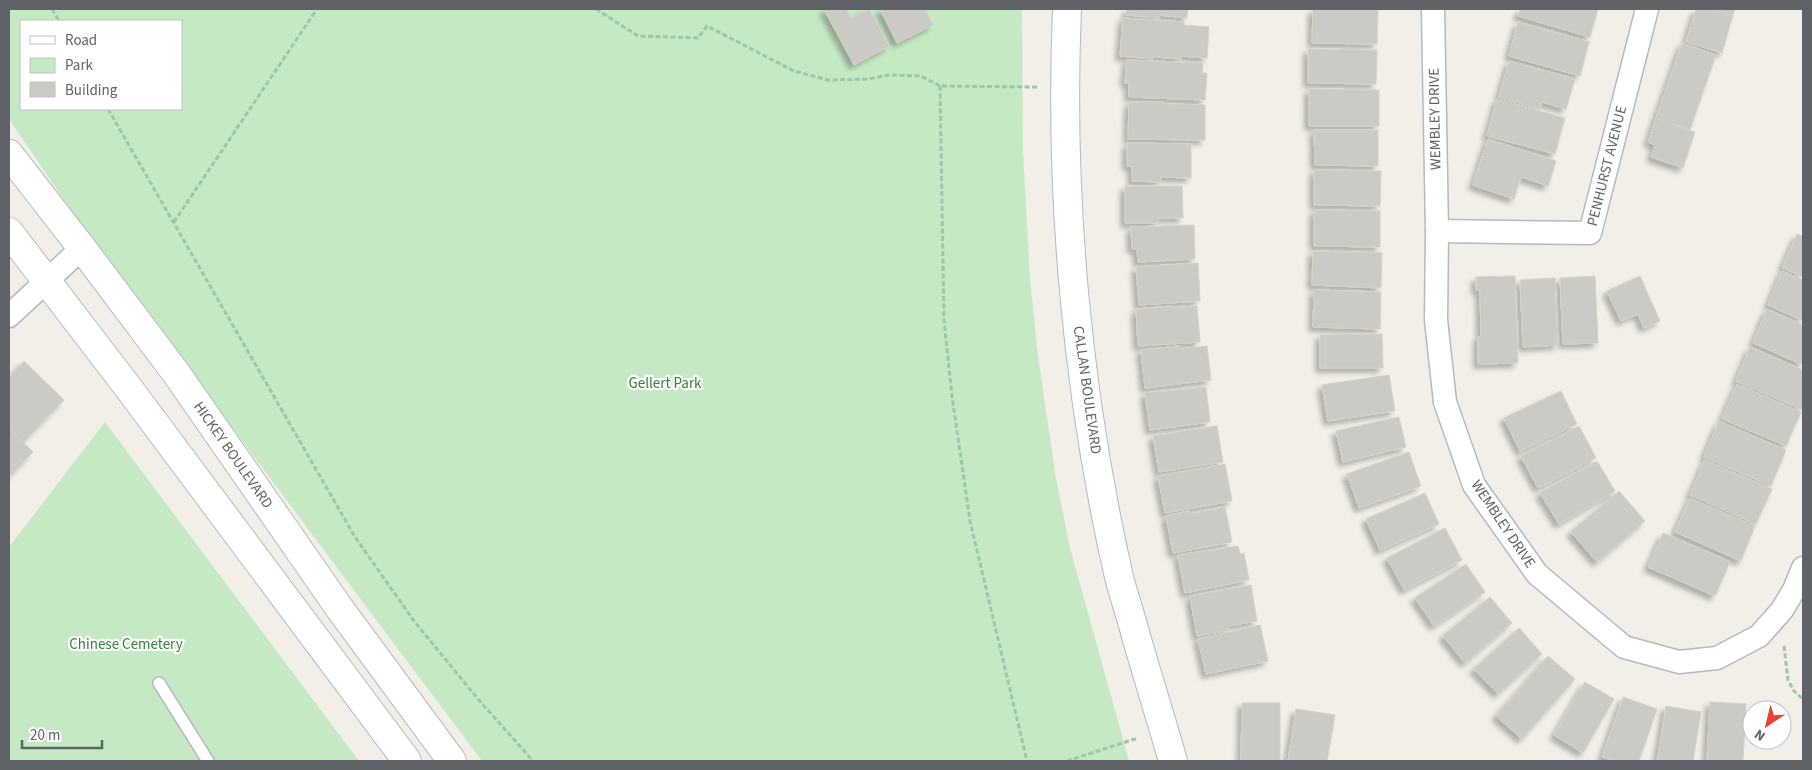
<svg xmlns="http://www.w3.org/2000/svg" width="1812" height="770" font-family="'Source Sans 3',sans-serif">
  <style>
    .green { fill: #c5e8c5; fill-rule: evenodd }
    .building { fill: #cccac5; stroke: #d6d1c6; filter: url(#shadow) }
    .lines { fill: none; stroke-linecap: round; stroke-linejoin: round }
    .service-casing { stroke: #b5b8bc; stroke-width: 14 }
    .minor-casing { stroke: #b5b8bc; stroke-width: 25 }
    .tertiary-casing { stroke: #b5b8bc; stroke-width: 30 }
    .secondary-casing { stroke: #b6babf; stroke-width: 30 }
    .path { stroke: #9cc7a9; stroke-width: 3; stroke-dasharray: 5 2.5; stroke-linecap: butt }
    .service { stroke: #fff; stroke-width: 11 }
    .minor { stroke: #fff; stroke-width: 22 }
    .tertiary { stroke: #fff; stroke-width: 28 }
    .secondary { stroke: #fff; stroke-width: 28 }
    .labels { text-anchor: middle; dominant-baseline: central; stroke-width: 4.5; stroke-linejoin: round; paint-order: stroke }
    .street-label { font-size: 15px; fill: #5f6368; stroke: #fff }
    .park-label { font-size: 15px; fill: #348238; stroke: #fff }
  </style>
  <defs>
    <filter id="shadow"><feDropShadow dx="-4.5" dy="4.5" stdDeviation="2.5" flood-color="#0004"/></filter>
  </defs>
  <rect width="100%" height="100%" fill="#f1efe8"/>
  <g class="green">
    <path d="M9 9H1022L1023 151 1030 279 1038 357 1056 478 1070 548 1129 761H482L90 238 9 119ZM21 21H181V109H21Z"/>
    <path d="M105 422 359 761H9V547Z"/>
  </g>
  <g class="building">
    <path d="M824 9H846L851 18 869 9 889 46 854 65Z"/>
    <path d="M880 9H925L933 25 897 43Z"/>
    <path d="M1127 9H1188L1187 18 1159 15V18L1126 15Z"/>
    <path d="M1313 9H1378L1377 44 1312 43Z"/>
    <path d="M1520 9H1598L1590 37 1518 16Z"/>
    <path d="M1696 9H1713L1733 15 1722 53 1686 42Z"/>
    <path d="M1713 9H1735L1733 15Z"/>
    <path d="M1123 18 1184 22V25L1209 27 1207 58 1181 56V59L1154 57 1153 59 1120 56Z"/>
    <path d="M1518 22 1589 42 1580 76 1509 56Z"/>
    <path d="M1682 43 1716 55 1690 130 1656 118Z"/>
    <path d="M1308 49 1377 50 1376 84 1308 83Z"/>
    <path d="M1127 60 1203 63 1202 73H1207L1205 100 1129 97V83H1125Z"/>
    <path d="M1509 61 1575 79 1566 109 1542 102 1540 109 1499 97Z"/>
    <path d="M1309 89 1379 90V126H1309Z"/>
    <path d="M1497 99 1565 118 1555 154 1487 136Z"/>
    <path d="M1129 102H1163V104L1205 105V140L1128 139Z"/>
    <path d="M1656 118 1695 132 1683 168 1651 157 1655 145 1648 142Z"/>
    <path d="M1314 130H1378V166L1315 165Z"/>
    <path d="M1488 139 1556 161 1548 186 1521 177 1514 199 1473 185Z"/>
    <path d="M1127 143 1191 144V178L1161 177 1160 182 1132 181V166H1127Z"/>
    <path d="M1314 170 1381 171 1380 206 1314 205Z"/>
    <path d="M1125 186H1182L1183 218H1158V223H1125Z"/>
    <path d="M1314 210 1380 211V247L1314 246Z"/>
    <path d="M1194 225 1195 259 1138 262 1137 249H1132L1131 227Z"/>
    <path d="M1797 234 1803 236V277L1782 268Z"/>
    <path d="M1313 251 1382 253 1381 288 1312 285Z"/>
    <path d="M1198 263 1200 301 1139 305 1136 267Z"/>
    <path d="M1782 271 1803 280V321L1768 305Z"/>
    <path d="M1515 276 1518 363 1478 364V337H1481L1480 290H1476V277Z"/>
    <path d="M1595 276 1598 343 1563 344 1560 278Z"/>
    <path d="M1640 276 1660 321 1644 328 1638 314 1621 321 1607 291Z"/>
    <path d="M1555 278 1558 345 1523 347 1520 280Z"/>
    <path d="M1314 290 1381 292 1380 329 1313 327Z"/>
    <path d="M1172 306 1173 308 1197 306 1200 342 1138 346 1136 309Z"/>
    <path d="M1767 309 1803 325V365L1753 343Z"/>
    <path d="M1382 334 1383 368H1320V335Z"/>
    <path d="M1179 346 1180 349 1207 346 1211 380 1145 388 1141 350Z"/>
    <path d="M1750 347 1803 370V410L1736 381Z"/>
    <path d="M24 361 64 400 23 442 9 428V377Z"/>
    <path d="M1389 375 1395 411 1328 421 1322 385Z"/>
    <path d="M1737 384 1801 412 1786 446 1722 419Z"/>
    <path d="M1206 387 1210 422 1150 430 1145 393Z"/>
    <path d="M1561 391 1577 424 1520 451 1504 418Z"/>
    <path d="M1399 417 1406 447 1343 462 1336 431Z"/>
    <path d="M1719 421 1786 450 1771 486 1704 457Z"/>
    <path d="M1217 426 1223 462 1159 472 1153 436Z"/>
    <path d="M1579 426 1596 458 1538 488 1521 456Z"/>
    <path d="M9 428 33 452 9 477Z"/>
    <path d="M1409 452 1421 486 1359 508 1347 474Z"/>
    <path d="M1705 460 1772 489 1756 524 1690 495Z"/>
    <path d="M1597 461 1615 491 1559 524 1540 493Z"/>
    <path d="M1225 464 1232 501 1165 513 1158 476Z"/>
    <path d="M1619 491 1645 521 1597 562 1571 532Z"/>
    <path d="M1425 493 1439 524 1380 550 1366 519Z"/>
    <path d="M1690 498 1755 526 1741 561 1675 532Z"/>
    <path d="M1225 507 1232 542 1173 553 1166 516 1189 511 1190 514Z"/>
    <path d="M1445 528 1462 560 1404 590 1387 558Z"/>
    <path d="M1663 533 1730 562 1715 596 1648 567Z"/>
    <path d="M1238 546 1240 554 1244 553 1249 580 1185 593 1178 555Z"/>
    <path d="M1466 564 1485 592 1434 626 1415 598Z"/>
    <path d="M1251 585 1257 621 1228 626 1229 630 1197 636 1190 596Z"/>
    <path d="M1490 597 1512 623 1465 663 1443 636Z"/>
    <path d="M1260 625 1268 661 1206 674 1198 639Z"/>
    <path d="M1519 628 1542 654 1498 694 1474 669Z"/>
    <path d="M1548 656 1575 679 1522 739 1496 716Z"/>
    <path d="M1585 682 1614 699 1583 753 1554 735Z"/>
    <path d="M1623 697 1657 709 1639 761H1615L1602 757Z"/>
    <path d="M1710 702 1746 704 1743 761H1707Z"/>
    <path d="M1242 703H1280V761H1241Z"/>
    <path d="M1666 706 1701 712 1693 761H1657Z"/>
    <path d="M1296 709 1335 715 1327 761H1288Z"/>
  </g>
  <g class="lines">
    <defs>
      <path id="service" d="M159 683 208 761"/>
      <g id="minor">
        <path d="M1433 9 1437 231 1436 320 1445 402 1474 485 1537 574 1624 647 1679 662 1717 658 1759 636 1782 610 1794 590 1803 568"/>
        <path d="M1437 231 1590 233 1647 9"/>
        <path d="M9 316 82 248"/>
      </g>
      <path id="tertiary" d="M1067 9C1059 197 1077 393 1119 577 1124 597 1131 616 1136 636 1148 678 1161 719 1173 761"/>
      <g id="secondary">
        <path d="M9 154 82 248 176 373 340 609 452 761"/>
        <path d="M9 232 130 390 407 761"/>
      </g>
    </defs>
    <use href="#service" class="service-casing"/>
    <use href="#minor" class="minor-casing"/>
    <use href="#tertiary" class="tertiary-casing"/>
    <use href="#secondary" class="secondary-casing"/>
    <g class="path">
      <path d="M52 9 59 21"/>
      <path d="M596 9 638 36 698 38 707 26 794 71 828 80 868 79 889 75 921 76 940 86 1038 87"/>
      <path d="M940 86 944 320 952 396 970 521 1027 761"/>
      <path d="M108 109 355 537 414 621 478 699 533 761"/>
      <path d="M174 222 317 9"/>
      <path d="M1784 646 1788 680 1794 691 1803 699"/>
      <path d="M1067 761 1138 738"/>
    </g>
    <use href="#service" class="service"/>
    <use href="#minor" class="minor"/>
    <use href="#tertiary" class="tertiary"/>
    <use href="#secondary" class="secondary"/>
  </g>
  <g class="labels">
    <g class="street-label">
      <text transform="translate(1435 119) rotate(-91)">WEMBLEY DRIVE</text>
      <text transform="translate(1607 166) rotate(-76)">PENHURST AVENUE</text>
      <text transform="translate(1087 390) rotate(82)">CALLAN BOULEVARD</text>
      <text transform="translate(233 455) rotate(55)">HICKEY BOULEVARD</text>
      <text transform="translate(1503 524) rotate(56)">WEMBLEY DRIVE</text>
    </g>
    <g class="park-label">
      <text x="665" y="383">Gellert Park</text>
      <text x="126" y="644">Chinese Cemetery</text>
    </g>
  </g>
  <rect width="1812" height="770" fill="none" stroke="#5f6368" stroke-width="20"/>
  <rect x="20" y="20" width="162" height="90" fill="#ffffff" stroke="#bfc1c3"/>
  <rect x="30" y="36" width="25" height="8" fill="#ffffff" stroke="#bfc1c3"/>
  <text x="65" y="45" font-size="15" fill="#5f6368">Road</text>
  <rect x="30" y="58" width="25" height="15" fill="#c5e8c5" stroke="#bfc1c3"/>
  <text x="65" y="70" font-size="15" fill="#5f6368">Park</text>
  <rect x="30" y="82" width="25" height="15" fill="#cccac5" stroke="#bfc1c3"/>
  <text x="65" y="95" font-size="15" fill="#5f6368">Building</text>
  <g transform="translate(1767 725) rotate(215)"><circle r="24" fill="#ffffff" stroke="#bfc1c3"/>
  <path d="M0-4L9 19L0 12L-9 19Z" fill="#ea4335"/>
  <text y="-8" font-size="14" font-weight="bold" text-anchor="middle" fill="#5f6368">N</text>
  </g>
  <path d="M22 740v8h80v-8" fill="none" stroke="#5f6368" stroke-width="2.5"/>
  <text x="30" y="740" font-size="15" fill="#5f6368" stroke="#ffffff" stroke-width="4" paint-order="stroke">20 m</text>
</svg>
